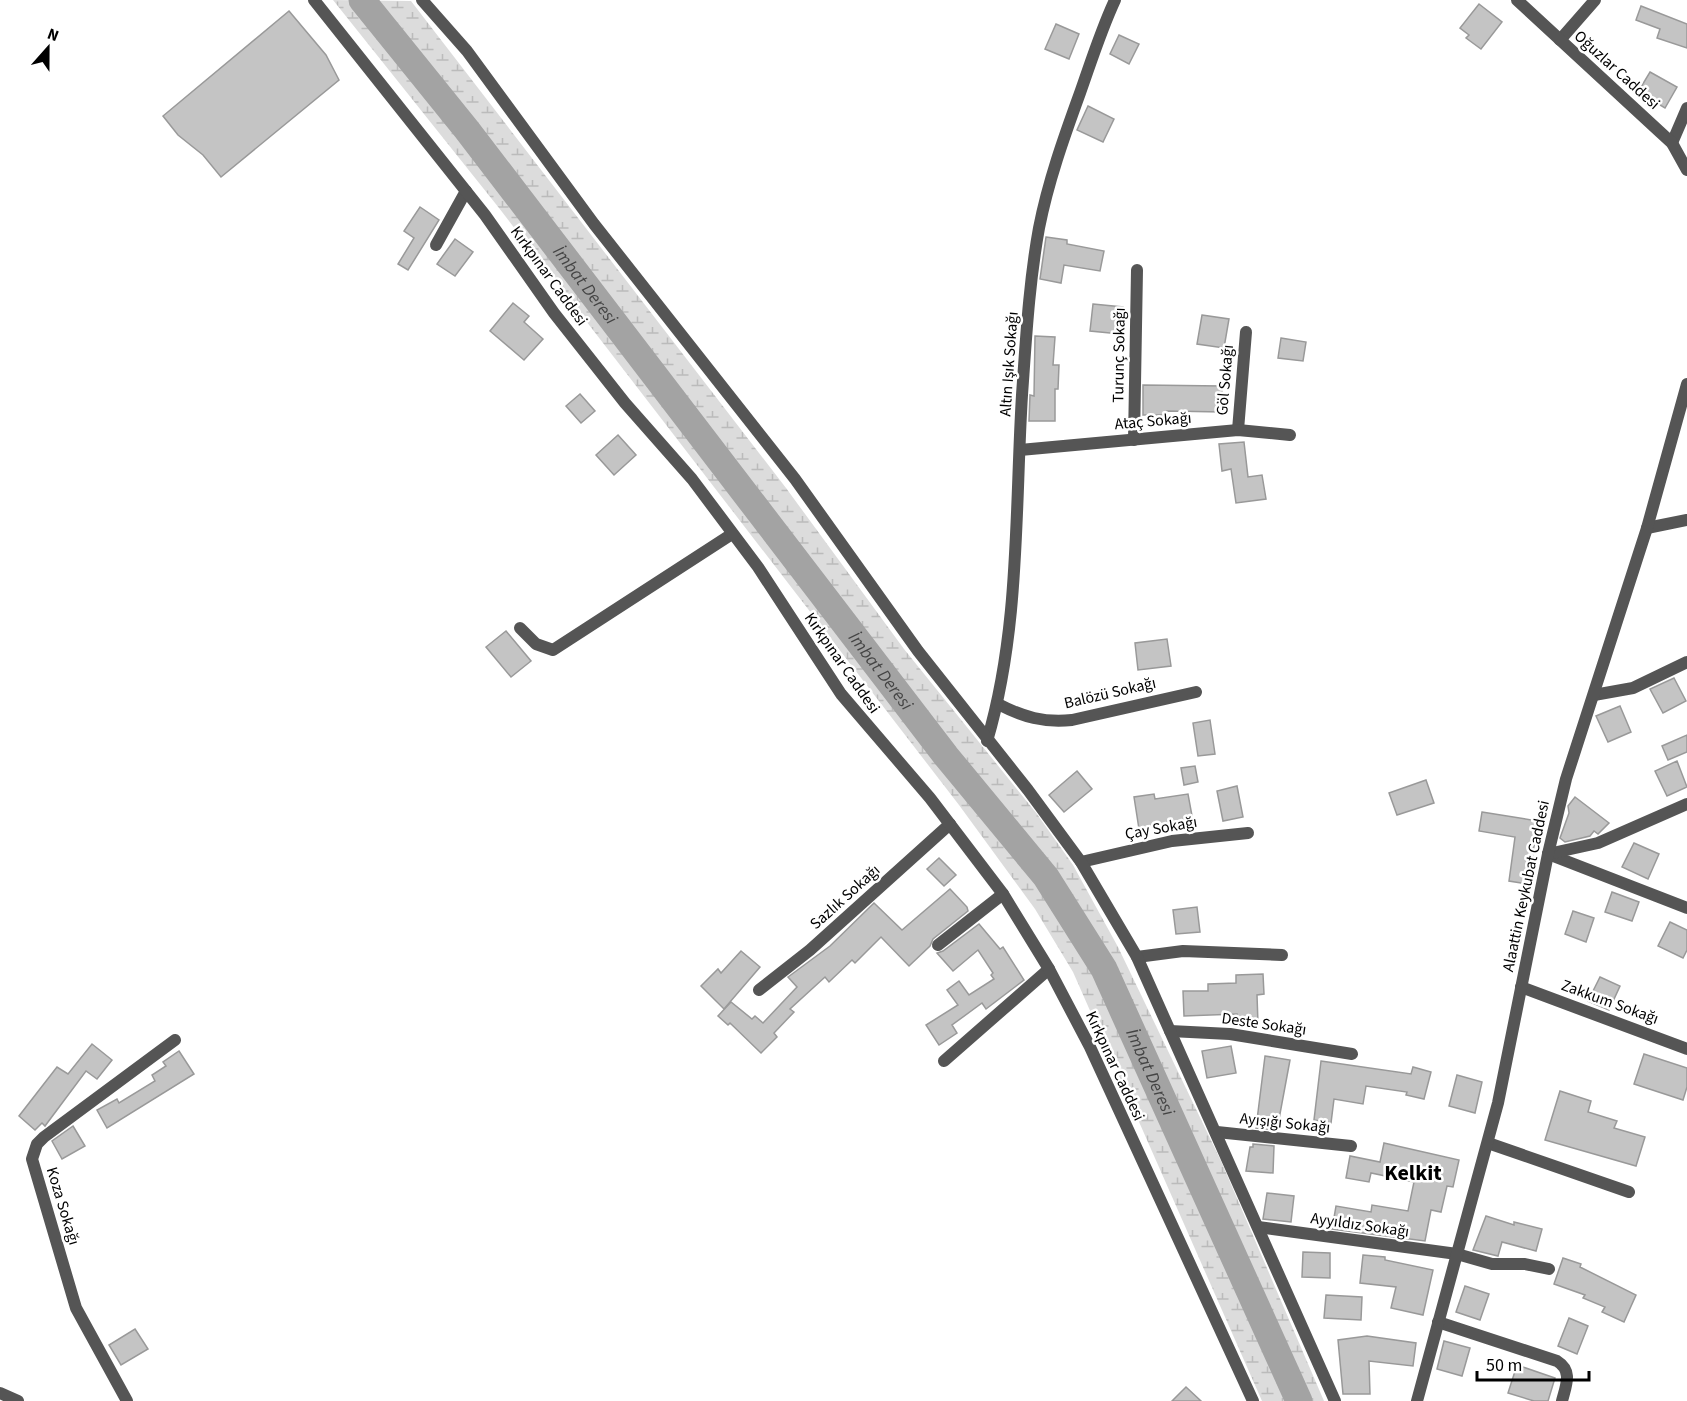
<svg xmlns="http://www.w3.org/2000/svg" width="1687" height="1401" font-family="'Source Sans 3',sans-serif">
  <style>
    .wetland { fill: url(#wetland-marsh) }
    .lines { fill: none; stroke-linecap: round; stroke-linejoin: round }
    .river { stroke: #a3a3a3; stroke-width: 27 }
    .building { fill: #c4c4c4; stroke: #999; stroke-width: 1.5 }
    .minor { stroke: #555; stroke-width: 12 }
    .tertiary { stroke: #555; stroke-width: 12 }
    .labels { text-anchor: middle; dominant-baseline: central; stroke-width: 5; stroke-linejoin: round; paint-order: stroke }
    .street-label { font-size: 16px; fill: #000; stroke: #fff }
    .water-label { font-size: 18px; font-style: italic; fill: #444; stroke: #fff }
    .district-label { font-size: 22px; font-weight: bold; fill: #000; stroke: #fff }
  </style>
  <defs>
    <pattern id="wetland-marsh" width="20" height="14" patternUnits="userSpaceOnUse" patternTransform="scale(1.5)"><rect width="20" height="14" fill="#dcdcdc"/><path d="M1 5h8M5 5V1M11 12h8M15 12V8" fill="none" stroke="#bbb"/></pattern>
  </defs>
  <rect width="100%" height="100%" fill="#fff"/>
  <path class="wetland" d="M333 0 411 1 786 488 904 649 1037 814 1073 865 1118 947 1221 1161 1324 1401H1262L1073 972 1035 909 959 805 499 208Z"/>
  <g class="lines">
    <path class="river" id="s1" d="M362 0 467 130 946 756 1046 877 1104 969 1299 1401"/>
  </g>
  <g class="building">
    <path d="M1479 4 1502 22 1481 49 1466 38 1469 35 1460 28Z"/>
    <path d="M1641 6 1687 24V48L1657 38 1660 29 1636 20Z"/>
    <path d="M289 11 326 55 339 80 221 177 203 155 178 135 163 116Z"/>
    <path d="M1056 24 1079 34 1069 59 1045 49Z"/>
    <path d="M1119 35 1139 44 1129 64 1110 54Z"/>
    <path d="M1650 72 1677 87 1665 108 1638 92Z"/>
    <path d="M1088 106 1114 119 1103 142 1077 130Z"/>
    <path d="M420 207 439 220 408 270 398 264 414 238 404 231Z"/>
    <path d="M1046 237 1067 240V244L1104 251 1100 271 1064 265 1061 283 1040 279Z"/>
    <path d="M455 239 473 252 455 276 437 264Z"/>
    <path d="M513 303 529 316 524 322 543 339 524 360 490 331Z"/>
    <path d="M1093 304 1123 307 1120 334 1090 331Z"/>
    <path d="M1202 315 1229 319 1224 348 1197 344Z"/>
    <path d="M1035 336 1055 337 1053 365H1059L1058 389H1055V421H1029L1030 395 1034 396Z"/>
    <path d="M1281 338 1306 342 1303 361 1278 358Z"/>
    <path d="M1143 385 1222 386V412L1167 411V415H1143Z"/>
    <path d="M580 394 595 411 581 423 566 406Z"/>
    <path d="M618 435 636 455 614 475 596 455Z"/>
    <path d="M1244 442 1248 477 1262 475 1266 499 1236 503 1231 469 1222 471 1219 444Z"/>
    <path d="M506 631 531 661 511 677 486 647Z"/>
    <path d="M1167 639 1171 666 1138 670 1135 643Z"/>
    <path d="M1674 678 1686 701 1663 713 1650 689Z"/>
    <path d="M1620 706 1631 732 1608 742 1596 716Z"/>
    <path d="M1210 720 1215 754 1198 756 1193 723Z"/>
    <path d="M1687 735V752L1668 760 1662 746Z"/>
    <path d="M1677 761 1687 787 1667 796 1655 771Z"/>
    <path d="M1195 766 1198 782 1184 785 1181 768Z"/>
    <path d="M1077 771 1092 789 1064 812 1049 795Z"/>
    <path d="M1426 780 1434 803 1397 815 1389 793Z"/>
    <path d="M1237 786 1243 817 1223 821 1217 791Z"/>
    <path d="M1154 794 1155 799 1188 794 1193 821 1139 829 1134 797Z"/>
    <path d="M1575 797 1609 823 1598 834 1594 831 1590 836 1565 842 1560 838 1569 813 1568 806Z"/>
    <path d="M1482 812 1538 821 1528 884 1509 881 1515 837 1479 831Z"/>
    <path d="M1634 843 1659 854 1648 879 1622 867Z"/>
    <path d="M939 858 956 875 944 886 927 869Z"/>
    <path d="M950 889 967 907 968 911 933 939 930 946 909 966 881 937 855 963 852 960 829 982 825 977 790 1009 794 1012 774 1033 777 1037 761 1053 730 1023 728 1025 718 1016 731 1002 752 1019 755 1016 763 1023 797 987 788 977 830 946 874 903 902 930Z"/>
    <path d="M1612 892 1639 902 1632 921 1605 912Z"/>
    <path d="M1197 907 1200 932 1176 934 1173 910Z"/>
    <path d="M1573 911 1594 918 1586 942 1565 934Z"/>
    <path d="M1670 922 1687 930V950L1683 958 1658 946Z"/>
    <path d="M979 924 1000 949 1003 947 1024 980 986 1009 982 1003 952 1025 957 1033 939 1045 926 1025 958 1005 947 990 959 981 969 995 994 979 991 975 993 973 978 950 953 971 937 953 943 951Z"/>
    <path d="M741 951 760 967 724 1009 701 986 718 969 721 973Z"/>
    <path d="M1263 974 1264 994 1257 995 1258 1024H1237V1014L1184 1016 1183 991H1208V984L1236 983V975Z"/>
    <path d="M1600 977 1620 986 1609 1010 1588 1001Z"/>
    <path d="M92 1044 112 1060 97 1079 86 1071 45 1126 42 1123 35 1130 19 1116 57 1067 68 1074Z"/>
    <path d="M1231 1046 1236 1073 1207 1078 1202 1051Z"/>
    <path d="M179 1051 194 1074 107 1128 97 1110 117 1099 119 1103 155 1081 152 1075 166 1066 163 1062Z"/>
    <path d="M1644 1054 1687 1068V1087L1683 1100 1634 1084Z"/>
    <path d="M1265 1056 1290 1060 1277 1130 1256 1128Z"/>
    <path d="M1321 1061 1411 1074 1413 1067 1431 1072 1424 1099 1406 1095 1407 1092 1366 1086 1363 1104 1334 1099 1331 1123 1314 1120Z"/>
    <path d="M1457 1075 1482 1082 1475 1113 1449 1106Z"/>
    <path d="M1560 1091 1591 1101 1588 1112 1617 1121 1614 1128 1645 1137 1636 1166 1545 1140Z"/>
    <path d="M73 1126 85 1146 62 1159 52 1141Z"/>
    <path d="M1384 1143 1459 1160 1453 1187 1447 1186 1441 1212 1431 1210 1425 1241 1332 1229 1336 1206 1371 1212 1372 1205 1408 1211 1414 1182 1371 1173 1369 1182 1346 1178 1350 1156 1380 1162Z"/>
    <path d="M1253 1144 1274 1146 1273 1173 1246 1171 1250 1147H1253Z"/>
    <path d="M1267 1193 1294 1196 1291 1222 1263 1219Z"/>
    <path d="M1486 1216 1514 1225V1222L1542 1229 1536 1251 1502 1242 1498 1256 1473 1250Z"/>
    <path d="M1303 1252 1330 1253V1278L1302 1277Z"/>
    <path d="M1363 1255 1385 1257V1260L1433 1270 1423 1315 1391 1308 1396 1287 1360 1283Z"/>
    <path d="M1563 1258 1581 1264 1580 1267 1636 1295 1624 1322 1602 1312 1605 1307 1583 1298 1585 1295 1554 1284Z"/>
    <path d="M1465 1286 1489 1294 1480 1320 1456 1312Z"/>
    <path d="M1326 1295 1362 1297 1361 1320 1324 1318Z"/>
    <path d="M1569 1318 1588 1326 1577 1354 1558 1346Z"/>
    <path d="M135 1329 148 1349 121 1365 109 1345Z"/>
    <path d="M1367 1336 1416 1343 1413 1366 1369 1361 1370 1394H1343L1338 1340Z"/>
    <path d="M1444 1341 1470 1348 1462 1376 1437 1369Z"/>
    <path d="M1517 1365 1555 1378 1548 1401H1534L1508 1393Z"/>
    <path d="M1186 1387 1201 1401H1172Z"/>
  </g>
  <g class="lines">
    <g class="minor">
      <path d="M1560 40 1595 0"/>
      <path d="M1672 143 1687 108"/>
      <path d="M436 245 466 191"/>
      <path d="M1238 430 1246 332"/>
      <path d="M1134 440 1137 270"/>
      <path d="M1020 450 1238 430 1290 435"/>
      <path d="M1647 528 1687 520"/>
      <path d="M520 628 536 644 553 650 732 534"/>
      <path d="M1594 695 1633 688 1687 662"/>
      <path d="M998 704C1023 717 1044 723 1072 720L1196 692"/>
      <path d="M987 741C1020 630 1015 509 1022 395 1026 339 1029 283 1039 228 1048 182 1064 137 1080 93 1091 62 1101 30 1115 0"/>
      <path d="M1548 854 1687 908"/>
      <path d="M1081 862 1172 841 1248 833"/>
      <path d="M938 945 1003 894"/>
      <path d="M1137 957 1183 951 1282 955"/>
      <path d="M1521 987 1687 1049"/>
      <path d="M759 990 810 950 950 824"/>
      <path d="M1170 1031 1230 1034 1352 1054"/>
      <path d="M944 1061 1049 969"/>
      <path d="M1217 1132 1351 1146"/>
      <path d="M1488 1143 1629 1192"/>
      <path d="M1258 1227 1457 1254 1492 1264H1525L1549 1269"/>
      <path d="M1438 1322 1557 1361C1573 1371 1566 1385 1562 1401"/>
      <path d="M0 1393 18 1401"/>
      <path d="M127 1401 76 1308 32 1159 37 1144 44 1137 175 1040"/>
    </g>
    <g class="tertiary">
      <path d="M314 0 485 215 554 313 625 403 692 479 758 567 841 694 930 798 1003 894 1049 969 1090 1047 1253 1401"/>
      <path d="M422 0 467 51 594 224 795 479 918 651 1028 790 1081 862 1137 957 1335 1401"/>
      <path d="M1517 0 1660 132 1672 143 1687 170"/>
      <path d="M1548 854 1598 843 1687 804"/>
      <path d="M1417 1401 1498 1103 1548 854 1566 779 1647 528 1687 384"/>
    </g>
  </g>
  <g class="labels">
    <g class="street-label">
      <text transform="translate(1617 70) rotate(42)">Oğuzlar Caddesi</text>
      <text transform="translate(549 276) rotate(54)">Kırkpınar Caddesi</text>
      <text transform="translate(1119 355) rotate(-89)">Turunç Sokağı</text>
      <text transform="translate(1009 364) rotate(-86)">Altın Işık Sokağı</text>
      <text transform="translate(1225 380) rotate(-85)">Göl Sokağı</text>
      <text transform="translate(1153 421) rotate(-5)">Ataç Sokağı</text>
      <text transform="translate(842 663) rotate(55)">Kırkpınar Caddesi</text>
      <text transform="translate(1110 693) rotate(-13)">Balözü Sokağı</text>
      <text transform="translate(1161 828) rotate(-10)">Çay Sokağı</text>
      <text transform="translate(1526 886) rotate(-78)">Alaattin Keykubat Caddesi</text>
      <text transform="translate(845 897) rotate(-42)">Sazlık Sokağı</text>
      <text transform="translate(1610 1002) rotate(20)">Zakkum Sokağı</text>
      <text transform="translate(1264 1024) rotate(8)">Deste Sokağı</text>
      <text transform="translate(1115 1066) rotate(65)">Kırkpınar Caddesi</text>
      <text transform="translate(1285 1123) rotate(6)">Ayışığı Sokağı</text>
      <text transform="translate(63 1206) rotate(73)">Koza Sokağı</text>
      <text transform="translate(1360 1225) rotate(8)">Ayyıldız Sokağı</text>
    </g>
    <g class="water-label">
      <text stroke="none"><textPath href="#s1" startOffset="362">İmbat Deresi</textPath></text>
      <text stroke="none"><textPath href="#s1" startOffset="848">İmbat Deresi</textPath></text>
      <text stroke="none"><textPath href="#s1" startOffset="1334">İmbat Deresi</textPath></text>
    </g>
    <g class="district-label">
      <text x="1413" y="1173">Kelkit</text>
    </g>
  </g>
  <g transform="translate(48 48) rotate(21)" stroke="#ffffff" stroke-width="4.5" paint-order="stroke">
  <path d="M0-4.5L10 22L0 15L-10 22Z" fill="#000000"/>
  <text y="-9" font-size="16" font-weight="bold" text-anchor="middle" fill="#000000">N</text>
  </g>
  <path d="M1477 1371v9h112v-9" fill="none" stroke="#000000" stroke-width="3"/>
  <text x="1486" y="1371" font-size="18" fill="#000000" stroke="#ffffff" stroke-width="4.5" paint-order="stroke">50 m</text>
</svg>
